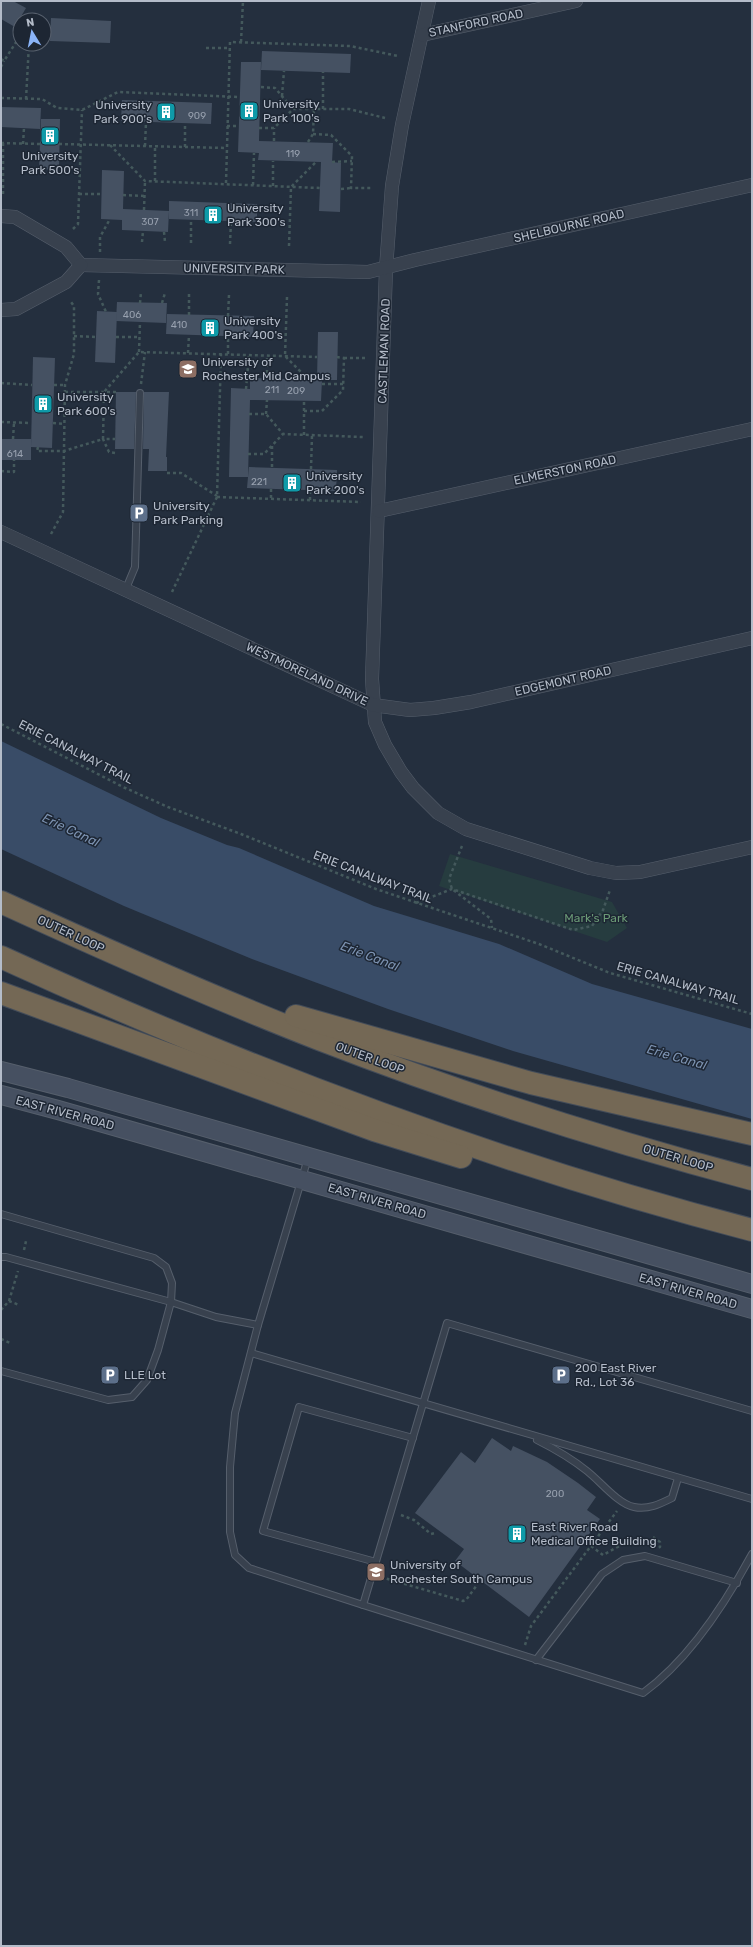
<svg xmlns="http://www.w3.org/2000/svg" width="753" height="1947" font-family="Rubik,sans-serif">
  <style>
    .green { fill: #263c3f }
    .water { fill: #394c67 }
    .building { fill: #455162 }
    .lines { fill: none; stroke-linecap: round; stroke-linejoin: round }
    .lane-casing { stroke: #565f6c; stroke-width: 8 }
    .street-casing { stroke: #565f6c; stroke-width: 14 }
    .secondary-casing { stroke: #565f6c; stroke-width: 20 }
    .highway-casing { stroke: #434c59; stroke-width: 24 }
    .path { stroke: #44595c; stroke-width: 2.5; stroke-dasharray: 3 3; stroke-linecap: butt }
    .lane { stroke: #38414e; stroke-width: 6 }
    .street { stroke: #38414e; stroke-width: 13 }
    .secondary { stroke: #465061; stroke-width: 18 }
    .highway { stroke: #746855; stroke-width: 22 }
    .labels { text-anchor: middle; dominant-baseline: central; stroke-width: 3; stroke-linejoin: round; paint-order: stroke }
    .number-label { font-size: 10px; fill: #98a1af }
    .street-label { font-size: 12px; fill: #b4bcc9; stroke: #1d2633 }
    .poi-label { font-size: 12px; fill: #b4bcc9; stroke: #1d2633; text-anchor: start }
    .park-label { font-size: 12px; fill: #6b9a76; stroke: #1d2633 }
    .water-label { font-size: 13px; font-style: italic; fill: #7c92b1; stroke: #1d2633 }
  </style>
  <rect width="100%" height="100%" fill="#242f3e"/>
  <path class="green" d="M450 854 612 902 627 928 607 942 439 886Z"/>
  <path class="water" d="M1 741 161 818 227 845 239 848 374 906 499 944 592 984 752 1029V1119L513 1051 388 1009 252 959 124 906 1 849Z"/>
  <g class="building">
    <path d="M1 1H13L26 8 15 27 1 19Z"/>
    <path d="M51 18 111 21 110 43 50 41Z"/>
    <path d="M262 51 351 54 350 73 261 70Z"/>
    <path d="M241 62H261L259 141 333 143 332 162 341 163 340 212 319 211 321 162 258 160 259 153 238 152Z"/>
    <path d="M122 100 212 103 211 124 121 121Z"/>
    <path d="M1 107 41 108 40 129 1 127Z"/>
    <path d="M41 119H60L59 170 39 169Z"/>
    <path d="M102 170 124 171 123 209 169 211 168 232 122 230V220L101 219Z"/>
    <path d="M169 201 257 204V222L169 219Z"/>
    <path d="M117 302 167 303 166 323 116 321Z"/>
    <path d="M97 311 117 312 115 363 95 362Z"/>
    <path d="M167 314 254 316 253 337 166 334Z"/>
    <path d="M318 332H338L337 380H322L321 401 250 400 248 477 249 467 337 470 336 491 247 488 248 477H229L231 388 250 389V378L317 380Z"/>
    <path d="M33 357 55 358 52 448 31 447Z"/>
    <path d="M116 392H136L134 449H115Z"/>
    <path d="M144 392H169L166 457H167V471H148L149 449H143Z"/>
    <rect x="1" y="439" width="30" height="21"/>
    <path d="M492 1438 511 1451 513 1446 547 1462 578 1483 596 1497 587 1510 600 1519 529 1617 455 1561 464 1549 415 1513 461 1452 475 1463Z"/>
  </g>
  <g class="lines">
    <defs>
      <g id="lane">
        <path d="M125 591 135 567 140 393"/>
        <path d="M308 1158 258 1325 235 1413 230 1467V1532L235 1555 249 1568 363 1605 643 1693C689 1660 725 1604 752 1554"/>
        <path d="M1 1214 154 1258 166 1267 172 1283 171 1302 158 1350 147 1380 132 1397 108 1400 1 1371"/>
        <path d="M1 1257H6L171 1302 216 1317 258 1325"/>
        <path d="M251 1353 752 1499"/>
        <path d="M537 1440C555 1449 572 1459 587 1471 600 1481 618 1504 634 1507 648 1510 660 1504 672 1498L678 1478"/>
        <path d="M376 1562 263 1531 299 1407 413 1438"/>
        <path d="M363 1605 447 1323 752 1411"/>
        <path d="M536 1660 602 1574 623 1560 645 1556 737 1583"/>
      </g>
      <g id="street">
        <path d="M429 1 402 125 392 186 386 269 372 679 375 722 385 745 401 772 413 788 438 813 466 829 590 868 616 873 640 872 752 847"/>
        <path d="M422 35 576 1"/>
        <path d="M1 216 15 217 66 247 81 265 368 272 415 260 752 185"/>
        <path d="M1 310 16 309 66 282 81 265"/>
        <path d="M379 511 752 429"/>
        <path d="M1 532 373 705 410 710 434 708 471 702 752 638"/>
      </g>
      <g id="secondary">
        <path d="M1 1071 68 1088 752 1284"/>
        <path d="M1 1095 58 1110 752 1309"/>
      </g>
      <g id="highway">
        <path d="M1 902C106 950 211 997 319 1039 461 1094 605 1140 752 1179"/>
        <path d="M1 957C244 1068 493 1163 752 1230"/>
        <path d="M1 993 374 1130 461 1157"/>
        <path d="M296 1016 531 1083 752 1134"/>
      </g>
    </defs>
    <use href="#lane" class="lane-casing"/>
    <use href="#street" class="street-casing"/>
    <use href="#secondary" class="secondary-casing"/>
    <use href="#highway" class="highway-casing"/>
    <g class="path">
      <path d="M241 42 243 1"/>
      <path d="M206 48H230"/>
      <path d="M1 59 4 61 20 36"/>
      <path d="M1 67 4 61"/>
      <path d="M261 87 275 88 293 109H349L385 118"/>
      <path d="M282 96 284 71"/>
      <path d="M1 98 42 99 57 108 82 110 118 92 239 97"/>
      <path d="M26 99 29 44"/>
      <path d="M323 109V72"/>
      <path d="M227 126H238"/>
      <path d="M259 128H274L293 109"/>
      <path d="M313 134 331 135 352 156 351 188H373"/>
      <path d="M274 141V128"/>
      <path d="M308 142 313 134 314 109"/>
      <path d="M1 143 40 144"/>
      <path d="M3 143V194"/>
      <path d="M23 144 24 128"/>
      <path d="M59 144 227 148"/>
      <path d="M110 145 145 181 320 188"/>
      <path d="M145 146 146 122"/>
      <path d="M185 147V123"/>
      <path d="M332 162 352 161"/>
      <path d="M155 181V146"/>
      <path d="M226 183 230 42 350 46 398 56"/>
      <path d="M253 185 254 153"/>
      <path d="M273 186V161"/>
      <path d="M341 189 351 188"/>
      <path d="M79 194H102"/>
      <path d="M123 195 144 196"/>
      <path d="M144 210 145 181"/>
      <path d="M73 229 78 224 82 110"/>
      <path d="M164 232 165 242"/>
      <path d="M142 242 143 231"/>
      <path d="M191 243V220"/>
      <path d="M230 244 231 221"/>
      <path d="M289 246 291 187 316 162"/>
      <path d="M100 252V237L110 219"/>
      <path d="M99 280 98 294 106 312"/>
      <path d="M287 297 285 356 308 379"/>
      <path d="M140 303 141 292"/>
      <path d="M162 303 165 293"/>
      <path d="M189 315V294"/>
      <path d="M228 316 229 295"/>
      <path d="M74 336 96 337"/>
      <path d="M116 337H140"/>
      <path d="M139 352 140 322"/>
      <path d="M188 353 189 335"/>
      <path d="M228 354V336"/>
      <path d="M344 358H365"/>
      <path d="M267 379V356"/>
      <path d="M1 383 32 385"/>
      <path d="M141 384 145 352"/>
      <path d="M322 384H343"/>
      <path d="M54 385H65"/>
      <path d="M246 389 249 355"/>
      <path d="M65 392H116"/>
      <path d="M304 411H322L343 390 344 358 337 357"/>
      <path d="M249 414H266L283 434 363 437"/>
      <path d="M266 414 267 400"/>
      <path d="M1 422 31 423"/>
      <path d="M53 423 65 424"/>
      <path d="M304 435V401"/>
      <path d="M13 439 14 423"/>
      <path d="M38 447 37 451H64L103 439 104 392 139 352 317 357"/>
      <path d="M115 453 109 452 103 439H115"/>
      <path d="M248 454H264L283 434"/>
      <path d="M272 467V446"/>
      <path d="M311 469 312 435"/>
      <path d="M1 471 14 472V460"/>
      <path d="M167 473H181L217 496"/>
      <path d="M271 489V499"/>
      <path d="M217 497 361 502"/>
      <path d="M310 500V490"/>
      <path d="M51 534 63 512 65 385 74 354V306L71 302"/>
      <path d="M172 592 217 497 221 354"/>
      <path d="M1 724 123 787 168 807 241 834 376 889 539 944 610 973 752 1014"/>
      <path d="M462 846 449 879 452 889 491 919 492 928"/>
      <path d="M416 903 452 889 573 930 592 926 603 910 610 890"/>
      <path d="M24 1250 26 1241"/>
      <path d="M9 1301 18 1271"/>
      <path d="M1 1310 9 1301 19 1305"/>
      <path d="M1 1339 10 1343"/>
      <path d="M401 1515 414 1520 431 1534 435 1533"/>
      <path d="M653 1537 660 1542V1547L656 1548"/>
      <path d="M591 1546 603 1555 623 1544 642 1545"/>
      <path d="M381 1577 463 1601 466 1600 477 1585"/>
      <path d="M525 1645 531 1626 617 1511"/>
    </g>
    <use href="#lane" class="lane"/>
    <use href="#street" class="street"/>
    <use href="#secondary" class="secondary"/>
    <use href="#highway" class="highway"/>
  </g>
  <defs>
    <symbol id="building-square" viewBox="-11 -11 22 22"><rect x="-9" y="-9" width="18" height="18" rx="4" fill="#0f9aa8" stroke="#1d2633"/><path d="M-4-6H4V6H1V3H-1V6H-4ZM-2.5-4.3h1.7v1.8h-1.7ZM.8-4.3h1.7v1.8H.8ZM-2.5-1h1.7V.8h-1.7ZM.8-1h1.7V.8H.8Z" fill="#fff"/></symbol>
    <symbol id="university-square" viewBox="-11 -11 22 22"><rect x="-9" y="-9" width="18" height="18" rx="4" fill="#8d6e63" stroke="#1d2633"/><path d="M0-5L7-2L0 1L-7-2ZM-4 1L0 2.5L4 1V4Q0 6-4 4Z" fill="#fff"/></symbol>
    <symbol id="parking-square" viewBox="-11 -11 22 22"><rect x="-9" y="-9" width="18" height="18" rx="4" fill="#5c6f8a" stroke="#1d2633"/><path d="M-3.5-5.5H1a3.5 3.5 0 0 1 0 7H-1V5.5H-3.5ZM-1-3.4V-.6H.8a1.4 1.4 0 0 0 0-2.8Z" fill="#fff"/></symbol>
  </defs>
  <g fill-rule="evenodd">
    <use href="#building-square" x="238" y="100" width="22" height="22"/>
    <use href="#building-square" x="155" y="101" width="22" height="22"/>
    <use href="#building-square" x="39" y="125" width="22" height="22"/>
    <use href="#building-square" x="202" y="204" width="22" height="22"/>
    <use href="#building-square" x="199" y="317" width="22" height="22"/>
    <use href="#university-square" x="177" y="358" width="22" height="22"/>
    <use href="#building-square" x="32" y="393" width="22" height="22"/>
    <use href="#building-square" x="281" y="472" width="22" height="22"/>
    <use href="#parking-square" x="128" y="502" width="22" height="22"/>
    <use href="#parking-square" x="99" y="1364" width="22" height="22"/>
    <use href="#parking-square" x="550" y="1364" width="22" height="22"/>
    <use href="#building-square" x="506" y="1523" width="22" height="22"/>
    <use href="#university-square" x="365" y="1561" width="22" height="22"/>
  </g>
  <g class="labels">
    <g class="number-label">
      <text x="197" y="116">909</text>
      <text x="293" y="154">119</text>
      <text x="191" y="213">311</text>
      <text x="150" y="222">307</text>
      <text x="132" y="315">406</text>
      <text x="179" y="325">410</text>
      <text x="272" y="390">211</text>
      <text x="296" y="391">209</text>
      <text x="15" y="454">614</text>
      <text x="259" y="482">221</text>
      <text x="555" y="1494">200</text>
    </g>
    <g class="street-label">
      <text transform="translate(476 23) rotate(-12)">STANFORD ROAD</text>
      <text transform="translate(569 226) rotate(-13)">SHELBOURNE ROAD</text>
      <text transform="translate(234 269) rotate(1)">UNIVERSITY PARK</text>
      <text transform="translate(384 351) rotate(-88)">CASTLEMAN ROAD</text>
      <text transform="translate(565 470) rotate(-12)">ELMERSTON ROAD</text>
      <text transform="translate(307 674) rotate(25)">WESTMORELAND DRIVE</text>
      <text transform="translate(563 681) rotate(-13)">EDGEMONT ROAD</text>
      <text transform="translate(76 752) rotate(27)">ERIE CANALWAY TRAIL</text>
      <text transform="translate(373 877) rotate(21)">ERIE CANALWAY TRAIL</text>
      <text transform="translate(71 934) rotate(25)">OUTER LOOP</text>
      <text transform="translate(678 983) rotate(16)">ERIE CANALWAY TRAIL</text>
      <text transform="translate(370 1058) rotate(20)">OUTER LOOP</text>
      <text transform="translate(65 1113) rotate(15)">EAST RIVER ROAD</text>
      <text transform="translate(678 1158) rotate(16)">OUTER LOOP</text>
      <text transform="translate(377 1201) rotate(16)">EAST RIVER ROAD</text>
      <text transform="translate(688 1291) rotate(16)">EAST RIVER ROAD</text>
    </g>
    <g class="poi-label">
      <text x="263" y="104">University<tspan x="263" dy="14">Park 100's</tspan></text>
      <text x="152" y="105" text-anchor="end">University<tspan x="152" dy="14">Park 900's</tspan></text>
      <text x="50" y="156" text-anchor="middle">University<tspan x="50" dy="14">Park 500's</tspan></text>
      <text x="227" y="208">University<tspan x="227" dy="14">Park 300's</tspan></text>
      <text x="224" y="321">University<tspan x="224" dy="14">Park 400's</tspan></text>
      <text x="202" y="362">University of<tspan x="202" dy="14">Rochester Mid Campus</tspan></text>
      <text x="57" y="397">University<tspan x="57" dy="14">Park 600's</tspan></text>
      <text x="306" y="476">University<tspan x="306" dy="14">Park 200's</tspan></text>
      <text x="153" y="506">University<tspan x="153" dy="14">Park Parking</tspan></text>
      <text x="575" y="1368">200 East River<tspan x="575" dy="14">Rd., Lot 36</tspan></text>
      <text x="124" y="1375">LLE Lot</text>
      <text x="531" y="1527">East River Road<tspan x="531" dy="14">Medical Office Building</tspan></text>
      <text x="390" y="1565">University of<tspan x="390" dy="14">Rochester South Campus</tspan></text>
    </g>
    <g class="park-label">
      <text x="596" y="918">Mark's Park</text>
    </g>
    <g class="water-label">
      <text transform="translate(71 830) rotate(25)">Erie Canal</text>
      <text transform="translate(370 956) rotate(21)">Erie Canal</text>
      <text transform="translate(677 1057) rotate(16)">Erie Canal</text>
    </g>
  </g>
  <rect width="753" height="1947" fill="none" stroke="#b4bcc9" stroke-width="4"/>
  <g transform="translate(32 32) rotate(350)"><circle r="19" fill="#1d2633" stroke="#59626f"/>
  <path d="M0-3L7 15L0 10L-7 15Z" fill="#8ab4f8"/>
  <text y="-6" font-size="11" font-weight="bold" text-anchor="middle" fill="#b4bcc9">N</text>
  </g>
</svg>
